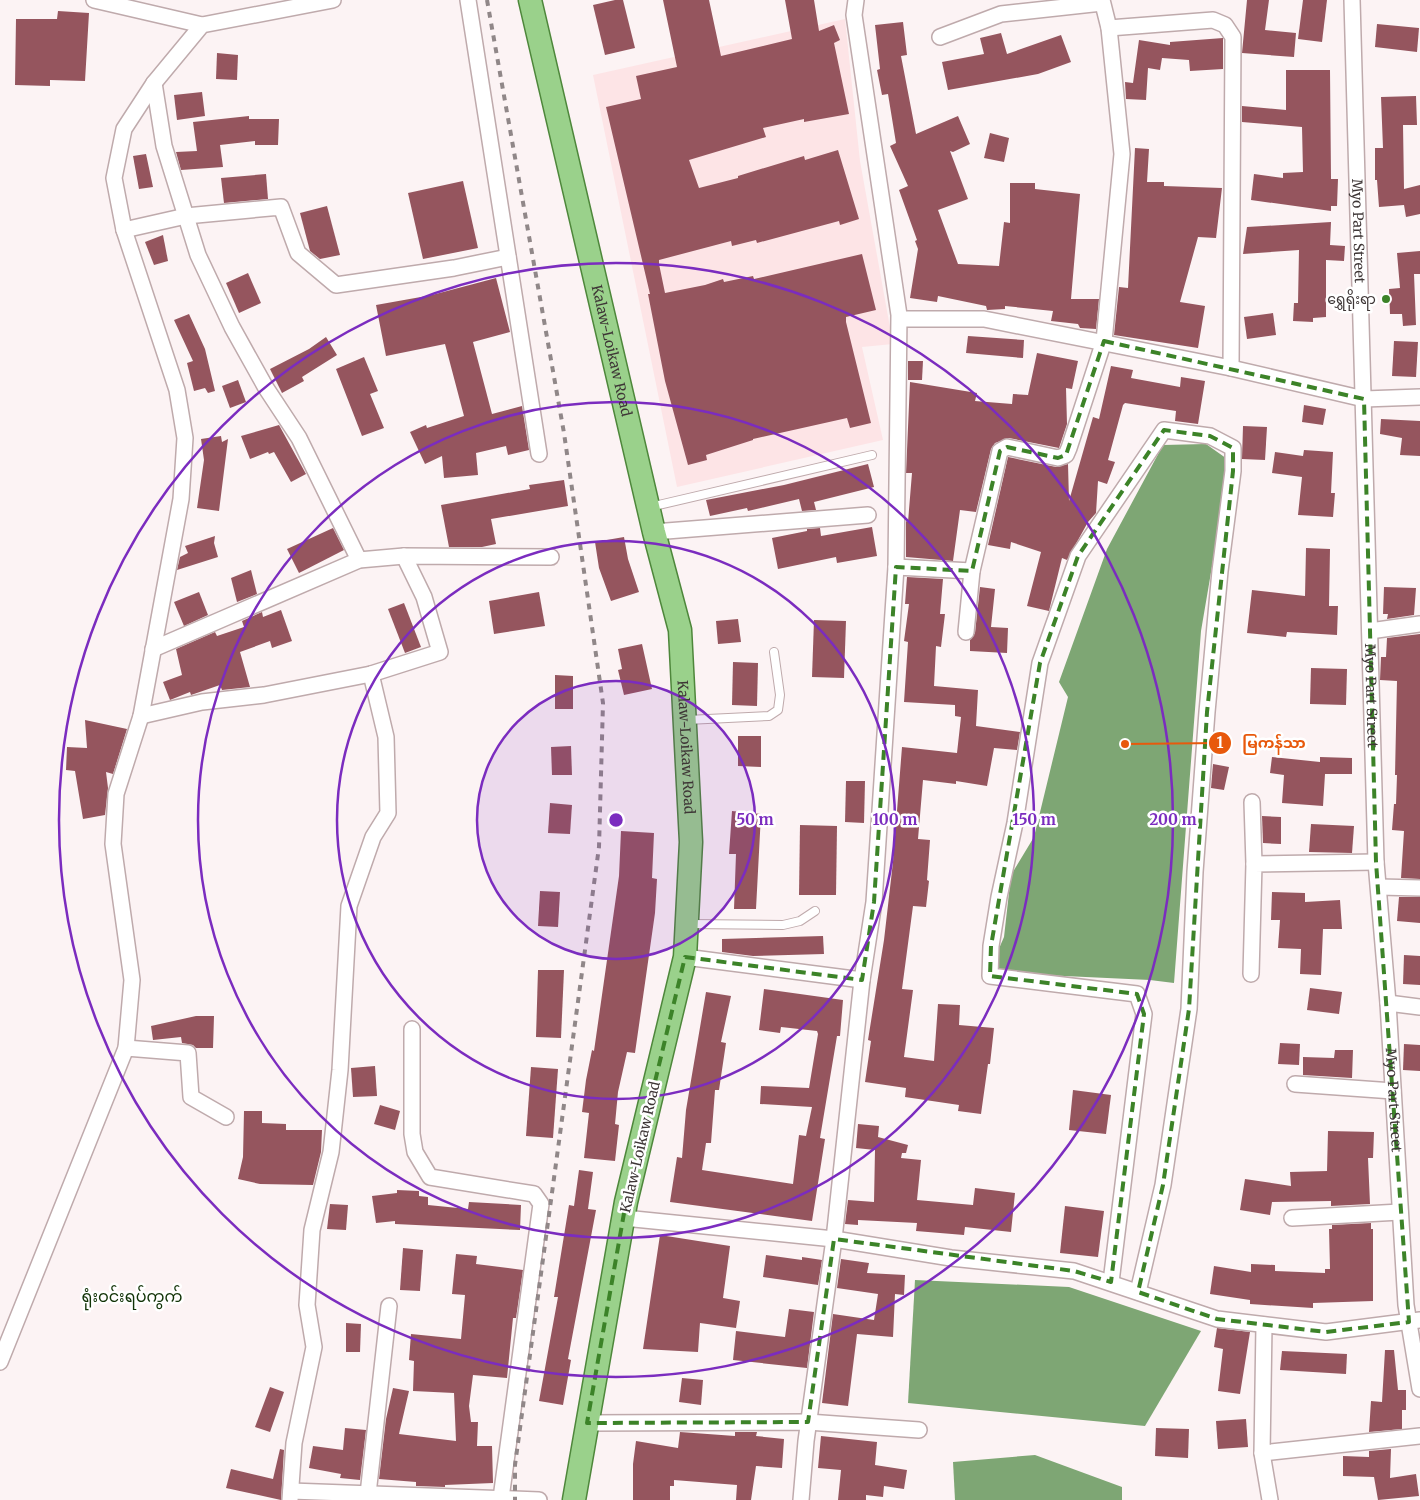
<svg xmlns="http://www.w3.org/2000/svg" width="1420" height="1500" font-family="Merriweather,'Noto Sans Myanmar',serif">
  <style>
    .built { fill: #fde4e6 }
    .water { fill: #7ea674 }
    .building { fill: #95555e }
    .lines { fill: none; stroke-linecap: round; stroke-linejoin: round }
    .service-casing { stroke: #bfaaac; stroke-width: 10 }
    .minor-casing { stroke: #bfaaac; stroke-width: 18 }
    .primary-casing { stroke: #4e873b; stroke-width: 25 }
    .service { stroke: #fff; stroke-width: 8 }
    .minor { stroke: #fff; stroke-width: 15 }
    .primary { stroke: #9ad18b; stroke-width: 22 }
    .rail { stroke: #908788; stroke-width: 4; stroke-dasharray: 6 6; stroke-linecap: butt }
    .marked { fill: none; stroke: #3c8328; stroke-width: 4; stroke-dasharray: 10 6; stroke-linejoin: round }
    .ring { fill: none; stroke: #7b2cbf; stroke-width: 2.5 }
    .poi-dot { fill: #3c8328; stroke: #fff; stroke-width: 2 }
    .labels { text-anchor: middle; dominant-baseline: central; stroke-width: 5; stroke-linejoin: round; paint-order: stroke }
    .street-label { font-size: 14px; fill: #3e3636; stroke: #fff }
    .poi-label { font-size: 14px; fill: #3e3636; stroke: #fff; text-anchor: end }
    .quarter-label { font-size: 16px; fill: #113307; stroke: #fff }
    .centre { fill: #7b2cbf; stroke: #fff; stroke-width: 2.5 }
    .ring-label { font-size: 15px; text-anchor: middle; font-weight: bold; fill: #7b2cbf; stroke: #fff; stroke-width: 5; stroke-linejoin: round; paint-order: stroke }
    .leader { fill: none; stroke: #e8590c; stroke-width: 2 }
    .callout-dot { fill: #e8590c; stroke: #fff; stroke-width: 2 }
    .mark-label { font-size: 15px; text-anchor: middle; font-weight: bold; fill: #fff }
    .callout-label { font-size: 15px; text-anchor: middle; font-weight: bold; fill: #e8590c; stroke: #fff; stroke-width: 5; stroke-linejoin: round; paint-order: stroke }
  </style>
  <rect width="100%" height="100%" fill="#fcf3f4"/>
  <path class="built" d="M845 19 860 161 893 344 862 347 883 440 677 487 593 75Z"/>
  <g class="water">
    <path d="M1206 444 1230 461 1201 631 1174 983 1150 980 997 973 994 960 1004 937 1011 875 1034 837 1068 697 1059 682 1107 549 1163 445Z"/>
    <path d="M915 1280 1069 1287 1201 1331 1145 1426 908 1403Z"/>
    <path d="M1035 1455 1122 1487V1500H955L953 1462Z"/>
  </g>
  <g class="building">
    <path d="M615 0H623L635 48 605 55 593 5Z"/>
    <path d="M663 0H709L721 56 792 39 785 0H814L819 31 834 25 840 40 834 43 849 114 804 122V119L763 128 766 137 689 160 699 188 738 178V176L804 156 805 160 838 150 859 219 840 225 839 221 757 243 756 240 732 246 731 241 659 260V264L665 293 705 285 723 279 724 282 753 276 754 279 862 254 876 310 846 317V322L871 423 850 428 847 418 753 439V440L706 455 707 460 688 465 665 381 648 294H650L606 107 641 99 636 76 677 67Z"/>
    <path d="M1247 0H1269L1265 30 1296 33 1294 57 1242 53Z"/>
    <path d="M1303 0H1327L1322 42 1298 39Z"/>
    <path d="M58 11 89 13 85 81 50 80V86L15 85 16 19H57Z"/>
    <path d="M903 22 907 55 901 56 916 134 958 116 970 144 953 152 950 151 968 199 938 210 958 264 999 266 1004 222 1010 223V183H1035V189L1080 194 1071 299H1099L1096 329 1080 328 1078 324 1051 321 1053 311 1005 306V309L987 310 986 306 938 296 937 302 910 298 918 249 915 241 917 240 899 190 908 186 890 146 896 143 888 94 882 95 877 70 880 69 875 25Z"/>
    <path d="M1377 24 1419 28 1417 52 1375 47Z"/>
    <path d="M1001 33 1007 54 1061 35 1071 62 1038 74 948 90 942 62 984 54 980 38Z"/>
    <path d="M1223 38V69L1190 71 1189 60 1162 58 1160 70 1148 68 1146 100 1126 99 1125 82 1133 83 1139 40 1170 45V42Z"/>
    <path d="M217 53 238 55 237 80 216 79Z"/>
    <path d="M1286 70H1330L1331 179H1338L1337 206H1331V211L1251 200 1254 174 1283 178V173L1303 172 1302 127 1242 122V106L1286 110Z"/>
    <path d="M202 92 205 116 177 120 174 95Z"/>
    <path d="M1416 96 1417 125H1403L1404 189 1420 185V214L1406 217 1404 205 1379 207 1377 180H1375V148H1383L1381 97Z"/>
    <path d="M249 116V119H279L278 145H255V141L220 145 223 167 181 170 176 152 197 151 193 122Z"/>
    <path d="M990 133 1009 138 1004 162 984 158Z"/>
    <path d="M1135 148 1149 149 1147 182H1164V186L1222 188 1216 238 1198 237 1180 302 1205 306 1198 348 1114 335 1119 287 1128 288Z"/>
    <path d="M146 154 153 187 139 189 133 156Z"/>
    <path d="M266 174 268 199 224 203 221 178Z"/>
    <path d="M463 181 478 248 423 259 408 193Z"/>
    <path d="M327 206 340 255 320 259 310 251 300 213Z"/>
    <path d="M1331 222 1330 245 1345 246 1344 261 1326 260V317L1313 318V322L1293 321 1294 303H1298L1299 250 1243 254 1247 227Z"/>
    <path d="M163 235 168 261 154 265 145 242Z"/>
    <path d="M1420 251V274H1414L1416 325 1403 326 1402 314H1390L1389 289 1400 288 1397 253Z"/>
    <path d="M248 273 261 303 239 313 226 283Z"/>
    <path d="M496 278 510 332 473 342 492 414 522 406 529 450 508 455 506 446 476 453 478 475 444 478 442 456 425 464 410 432 426 425 427 428 464 416 445 344 386 356 376 305 432 295Z"/>
    <path d="M1273 313 1276 335 1247 339 1244 317Z"/>
    <path d="M189 314 205 349 215 391 208 393 205 388 194 391 187 363 193 361 174 320Z"/>
    <path d="M968 336 1024 340 1023 358 966 353Z"/>
    <path d="M326 337 337 355 302 377 304 381 282 393 270 369 309 349Z"/>
    <path d="M1394 341 1418 342 1416 377 1392 376Z"/>
    <path d="M1037 353 1078 361 1072 389 1066 388 1067 424 1059 448 1009 438 995 443 991 449 976 512 960 510 953 561 906 557V521L908 522 912 473H906L910 382 977 393 975 401 1012 404 1013 394 1028 395Z"/>
    <path d="M364 357 378 391 370 394 384 428 362 436 336 369Z"/>
    <path d="M908 361H923L922 380H908Z"/>
    <path d="M1111 366 1133 370 1131 378 1180 387 1181 377 1205 381 1198 424 1175 421 1176 411 1125 403 1123 405 1108 460 1115 462 1107 484 1098 481 1096 513 1088 522 1067 560 1062 558 1049 611 1027 606 1041 552 1011 542 1010 549 988 545 1008 457 1056 467 1068 464 1069 501 1093 417 1099 419Z"/>
    <path d="M238 380 246 402 230 408 222 386Z"/>
    <path d="M1304 405 1326 409 1323 425 1302 422Z"/>
    <path d="M1381 419 1420 421V456L1400 455 1402 438 1380 434Z"/>
    <path d="M279 425 306 474 291 482 274 452 269 454 268 452 250 459 241 436Z"/>
    <path d="M1243 426 1267 427 1265 460 1242 459Z"/>
    <path d="M221 436 222 442 228 439 219 511 197 508 204 460 201 439Z"/>
    <path d="M1304 450 1333 452 1331 493H1335L1333 517 1298 515 1302 477 1272 473 1275 452 1303 456Z"/>
    <path d="M868 464 874 487 814 502 816 510 802 511 799 499 748 511 747 508 710 516 706 500 784 485Z"/>
    <path d="M564 480 568 506 491 519 496 544 482 547H449L441 505 530 489 529 485Z"/>
    <path d="M872 527 877 556 837 563 836 557 778 569 772 538 807 531V529L820 528 821 536Z"/>
    <path d="M333 528 344 550 299 573 287 549Z"/>
    <path d="M215 536 214 543 218 557 177 570 180 557 188 553 185 546Z"/>
    <path d="M624 537 628 559 639 592 611 601 599 568 595 542Z"/>
    <path d="M1306 548 1330 549 1329 606H1338L1337 635 1287 632 1286 637 1247 633 1252 590 1305 596Z"/>
    <path d="M251 570 257 594 237 602 231 578Z"/>
    <path d="M907 577 943 579 940 614H945L941 647 936 646 934 686 978 690 976 726 1020 732 1017 750 994 748 987 786 956 781V784L923 780 918 839 930 840 927 880 929 881 926 907 913 906 902 989 913 990 904 1057 934 1061 938 1004 960 1005 959 1025 994 1028 990 1064H988L981 1114 958 1111 959 1105 905 1097 906 1088 865 1082 871 1041 868 1040 884 940 893 862 902 747 957 753 961 717 955 716V705L904 702 908 642 904 641 909 604H905Z"/>
    <path d="M980 587 995 589 991 627 1008 628 1007 653 970 651V640L975 633Z"/>
    <path d="M1384 587 1416 588 1414 615 1387 619 1388 614H1383Z"/>
    <path d="M199 592 208 615 184 626 174 602Z"/>
    <path d="M539 592 545 626 494 634 489 601Z"/>
    <path d="M404 603 421 647 405 653 388 609Z"/>
    <path d="M281 610 292 641 272 648 270 641 240 652 250 687 222 690 220 685 191 695 190 692 170 700 163 682 182 675 176 649 215 632 217 636 244 627 242 621 262 612 263 617Z"/>
    <path d="M738 619 741 642 718 644 716 621Z"/>
    <path d="M814 620 846 621 844 678 812 677Z"/>
    <path d="M1420 634V879L1401 878 1404 831 1392 830 1394 804H1396L1397 775H1395L1397 681 1380 680 1381 657H1386L1387 638Z"/>
    <path d="M642 644 652 689 624 695 618 670 622 669 618 649Z"/>
    <path d="M733 662 758 663 757 706 732 705Z"/>
    <path d="M1311 668 1347 669 1346 705 1310 704Z"/>
    <path d="M555 675 573 676V709H555Z"/>
    <path d="M85 720 127 729 113 774 106 772 108 788 105 815 83 819 75 771 66 770 67 747 87 748Z"/>
    <path d="M738 736H761V767L738 766Z"/>
    <path d="M571 746 572 775H552L551 747Z"/>
    <path d="M1272 757 1320 762V757L1352 758V774H1325L1323 806 1282 803 1284 775 1270 773Z"/>
    <path d="M1213 764 1229 767 1224 790 1211 788Z"/>
    <path d="M846 781H865L864 823 845 822Z"/>
    <path d="M550 803 572 805 570 834 548 833Z"/>
    <path d="M732 811 761 814 756 909H734L736 854H729Z"/>
    <path d="M1262 816 1281 817V844L1263 843Z"/>
    <path d="M1311 824 1354 826 1352 853 1309 852Z"/>
    <path d="M800 825 837 826 836 895H799Z"/>
    <path d="M621 831 654 833 652 878 657 879 655 913 635 1053 627 1052 618 1092 615 1124 619 1125 615 1161 584 1158 589 1113 582 1112 586 1080 592 1050 594 1051 619 876Z"/>
    <path d="M540 891 560 892 558 927 538 926Z"/>
    <path d="M1272 892 1305 893V902L1340 900 1342 929H1323L1321 975 1300 974 1301 949 1278 948 1280 920H1271Z"/>
    <path d="M1399 897H1420V923L1397 921Z"/>
    <path d="M823 936 824 954 753 956 722 952V939Z"/>
    <path d="M1404 955 1420 956V985L1403 984Z"/>
    <path d="M538 970H564L561 1038 536 1037Z"/>
    <path d="M1310 988 1342 992 1339 1014 1307 1010Z"/>
    <path d="M764 989 843 1000 840 1036H837L820 1138 825 1139 812 1221 670 1202 677 1157 682 1158 686 1110 706 992 731 996 721 1042 726 1043 719 1090H715L711 1143H706L702 1170 793 1184 799 1135 806 1136 812 1107 760 1104 761 1086 809 1088 818 1034 817 1031 781 1027 780 1033 759 1030Z"/>
    <path d="M196 1016H214L213 1048H196L193 1045 182 1043 181 1037 153 1040 151 1026Z"/>
    <path d="M1280 1043 1300 1044 1299 1065 1278 1064Z"/>
    <path d="M1404 1044 1420 1045V1071L1403 1070Z"/>
    <path d="M1335 1050H1353L1352 1078 1303 1075V1057L1334 1058Z"/>
    <path d="M375 1066 377 1096 353 1097 351 1068Z"/>
    <path d="M531 1067 558 1069 553 1138 526 1136Z"/>
    <path d="M1073 1090 1111 1095 1106 1134 1069 1130Z"/>
    <path d="M380 1105 400 1111 395 1130 374 1124Z"/>
    <path d="M244 1111H262V1123L286 1124V1130H322L321 1152 313 1185 260 1184 238 1179 243 1157Z"/>
    <path d="M858 1124 879 1126 878 1137 908 1145 906 1153H902L901 1158 921 1160 917 1200 973 1205 975 1188 1015 1193 1011 1232 965 1227 964 1235 916 1231 917 1223 858 1220V1225L845 1224 848 1200 874 1202 875 1150 856 1148Z"/>
    <path d="M1328 1131 1374 1132 1373 1158H1368L1370 1204 1331 1206V1201L1272 1202 1270 1215 1240 1210 1245 1179 1291 1186 1290 1172 1327 1171Z"/>
    <path d="M579 1170 593 1172 588 1209 596 1210 568 1359 571 1360 563 1405 539 1401 558 1297H554L569 1205 574 1206Z"/>
    <path d="M397 1190 419 1191V1196L428 1197V1205L468 1209 469 1202 521 1205 520 1230 395 1224V1221L376 1223 372 1196 397 1193Z"/>
    <path d="M330 1204 348 1205 346 1230 327 1229Z"/>
    <path d="M1065 1206 1104 1211 1098 1257 1060 1253Z"/>
    <path d="M1371 1223V1229H1373V1301L1313 1303V1308L1250 1304V1300L1210 1294 1214 1266 1251 1272V1264L1275 1265V1271L1325 1273V1269H1330L1329 1229H1332V1225Z"/>
    <path d="M660 1235 730 1246 723 1298 740 1301 736 1328 700 1323 698 1352 643 1349Z"/>
    <path d="M403 1248 423 1250 420 1291 400 1290Z"/>
    <path d="M456 1254 477 1256 476 1264 523 1270 516 1318H513L507 1378 473 1375 469 1406 471 1422H478L477 1446H492L493 1483 445 1485V1487L416 1486V1482L379 1479 386 1419 393 1388 409 1391 399 1434 456 1441 454 1393 413 1391 414 1361 409 1360 411 1334 461 1339 465 1295 452 1294Z"/>
    <path d="M766 1255 802 1260V1257L822 1260 818 1285 763 1277Z"/>
    <path d="M841 1259 869 1263 867 1273 905 1275 904 1295 895 1294 893 1337 857 1334 848 1406 822 1403 833 1314 874 1320 878 1294 837 1288Z"/>
    <path d="M789 1309 814 1312 807 1368 733 1360 736 1331 785 1337Z"/>
    <path d="M346 1323 361 1324 360 1352H346Z"/>
    <path d="M1217 1328 1250 1332 1240 1394 1218 1391 1223 1349 1214 1347Z"/>
    <path d="M1385 1350H1394L1398 1390H1406V1410H1402V1429L1369 1432 1371 1401 1382 1402Z"/>
    <path d="M1282 1351 1347 1354 1346 1374 1280 1370Z"/>
    <path d="M682 1378 703 1380 701 1405 679 1402Z"/>
    <path d="M270 1387 284 1392 270 1432 255 1427Z"/>
    <path d="M1246 1419 1248 1447 1218 1449 1216 1421Z"/>
    <path d="M345 1428 366 1430 360 1480 340 1478 341 1474 309 1468 313 1446 343 1450Z"/>
    <path d="M1156 1428 1189 1429 1188 1458 1155 1456Z"/>
    <path d="M680 1432 735 1436V1432H757L756 1436 784 1439 782 1468 756 1466 751 1500H736L737 1485 674 1480V1486H670V1500H633V1464L636 1441 678 1448Z"/>
    <path d="M821 1436 877 1442 875 1465 907 1470 904 1489 884 1486 883 1497 866 1495V1500H838L841 1470 818 1468Z"/>
    <path d="M280 1449 284 1450 281 1500 226 1488 231 1469 273 1479Z"/>
    <path d="M1391 1449 1390 1478 1416 1474 1419 1496 1378 1500 1374 1477 1343 1476V1456L1369 1457V1451Z"/>
  </g>
  <g class="lines">
    <defs>
      <g id="service">
        <path d="M650 507 872 455"/>
        <path d="M687 720 769 716 778 710 780 695 774 652"/>
        <path d="M689 924 783 925 800 921 815 911"/>
      </g>
      <g id="minor">
        <path d="M94 0 202 25"/>
        <path d="M468 0 539 454"/>
        <path id="s1" d="M1352 0 1376 862 1388 1003 1406 1305 1420 1389"/>
        <path d="M1109 28 1213 20 1225 25 1233 37 1231 368"/>
        <path d="M940 37 1001 14 1102 3"/>
        <path d="M154 83 164 146 198 255 232 327 266 388 299 438 359 560"/>
        <path d="M124 230 186 216 281 207 298 253 336 285 454 268 508 257"/>
        <path d="M900 319H984L1231 368 1364 399 1420 397"/>
        <path d="M654 532 868 515"/>
        <path d="M896 567 972 571 1000 451 1007 447 1058 458 1066 455 1069 448 1104 341 1122 154 1109 28 1102 0"/>
        <path d="M1370 631 1420 624"/>
        <path d="M966 632 972 571"/>
        <path d="M153 649 359 560 404 556 551 557"/>
        <path d="M141 716 202 702 264 695 371 674 440 652 424 597 404 556"/>
        <path d="M1252 802 1254 864"/>
        <path d="M1379 887 1420 888"/>
        <path d="M685 957 862 980"/>
        <path d="M1251 974 1254 864 1376 862"/>
        <path d="M1388 1003 1420 1007"/>
        <path d="M412 1029V1134L415 1152 430 1177 534 1194 541 1204 501 1498"/>
        <path d="M126 1048 188 1053 191 1097 226 1117"/>
        <path d="M1295 1084 1393 1091"/>
        <path d="M624 1218 834 1239 951 1258 1074 1271 1217 1319 1326 1332 1420 1320"/>
        <path d="M1292 1218 1400 1212"/>
        <path d="M1111 1282 1144 1014 1137 994 990 976 991 946 999 897 1015 823 1040 663 1078 556 1164 430 1210 436 1233 448V471L1220 571 1207 712 1195 872 1189 1009 1163 1185 1138 1292"/>
        <path d="M1264 1325 1262 1453 1270 1500"/>
        <path d="M0 1362 126 1048 132 980 113 844 116 794 141 716 181 499 185 438 177 390 124 230 114 178 124 129 154 83 202 25 333 0"/>
        <path d="M587 1423 808 1422 919 1430"/>
        <path d="M1262 1453 1420 1436"/>
        <path d="M291 1491 539 1500"/>
        <path d="M368 1494 389 1306"/>
        <path d="M290 1500 294 1443 314 1347 307 1305 312 1230 331 1152 340 1070 349 906 373 837 388 813 386 737 371 674"/>
        <path d="M801 1500 806 1441 834 1239 862 980 874 902 896 567 899 315 854 15 856 0"/>
      </g>
      <g id="primary">
        <path id="s2" d="M530 0 654 532 680 630 691 842 685 957 626 1202 574 1500"/>
      </g>
    </defs>
    <use href="#service" class="service-casing"/>
    <use href="#minor" class="minor-casing"/>
    <use href="#primary" class="primary-casing"/>
    <use href="#service" class="service"/>
    <use href="#minor" class="minor"/>
    <use href="#primary" class="primary"/>
    <path class="rail" d="M487 0 564 433 603 703 599 847 515 1465V1500"/>
  </g>
  <path class="marked" d="M1104 341 1364 399 1376 862 1409 1322 1326 1332 1217 1319 1138 1292 1163 1185 1189 1009 1207 712 1233 471V448L1210 436 1164 430 1078 556 1040 663 991 946 990 976 1137 994 1144 1014 1111 1282 1074 1271 834 1239 808 1422 587 1423 626 1202 685 957 862 980 874 902 896 567 972 571 1000 451 1007 447 1058 458 1066 455Z"/>
  <circle cx="616" cy="820" r="139" fill="#7b2cbf" fill-opacity=".12"/>
  <g class="ring">
    <circle cx="616" cy="820" r="139"/>
    <circle cx="616" cy="820" r="279"/>
    <circle cx="616" cy="820" r="418"/>
    <circle cx="616" cy="820" r="557"/>
  </g>
  <circle class="poi-dot" cx="1386" cy="299" r="5"/>
  <g class="labels">
    <g class="street-label">
      <text stroke="none"><textPath href="#s1" startOffset="231">Myo Part Street</textPath></text>
      <text stroke="none"><textPath href="#s2" startOffset="360">Kalaw-Loikaw Road</textPath></text>
      <text stroke="none"><textPath href="#s1" startOffset="696">Myo Part Street</textPath></text>
      <text stroke="none"><textPath href="#s2" startOffset="765">Kalaw-Loikaw Road</textPath></text>
      <text stroke="none"><textPath href="#s1" startOffset="1101">Myo Part Street</textPath></text>
      <text transform="translate(640 1147) rotate(-77)">Kalaw-Loikaw Road</text>
    </g>
    <g class="poi-label">
      <text x="1376" y="299">ရွှေရိုးရာ</text>
    </g>
    <g class="quarter-label">
      <text x="132" y="1296">ရုံးဝင်းရပ်ကွက်</text>
    </g>
  </g>
  <circle cx="616" cy="820" r="8" class="centre"/>
  <g class="ring-label">
    <text x="755" y="825">50 m</text>
    <text x="895" y="825">100 m</text>
    <text x="1034" y="825">150 m</text>
    <text x="1173" y="825">200 m</text>
  </g>
  <path class="leader" d="M1125 744L1220 743"/>
  <g class="callout-dot">
    <circle cx="1125" cy="744" r="5"/>
    <circle cx="1220" cy="743" r="12"/>
  </g>
  <g class="mark-label">
    <text x="1220" y="748">1</text>
  </g>
  <g class="callout-label">
    <text x="1274" y="748">မြကန်သာ</text>
  </g>
</svg>
